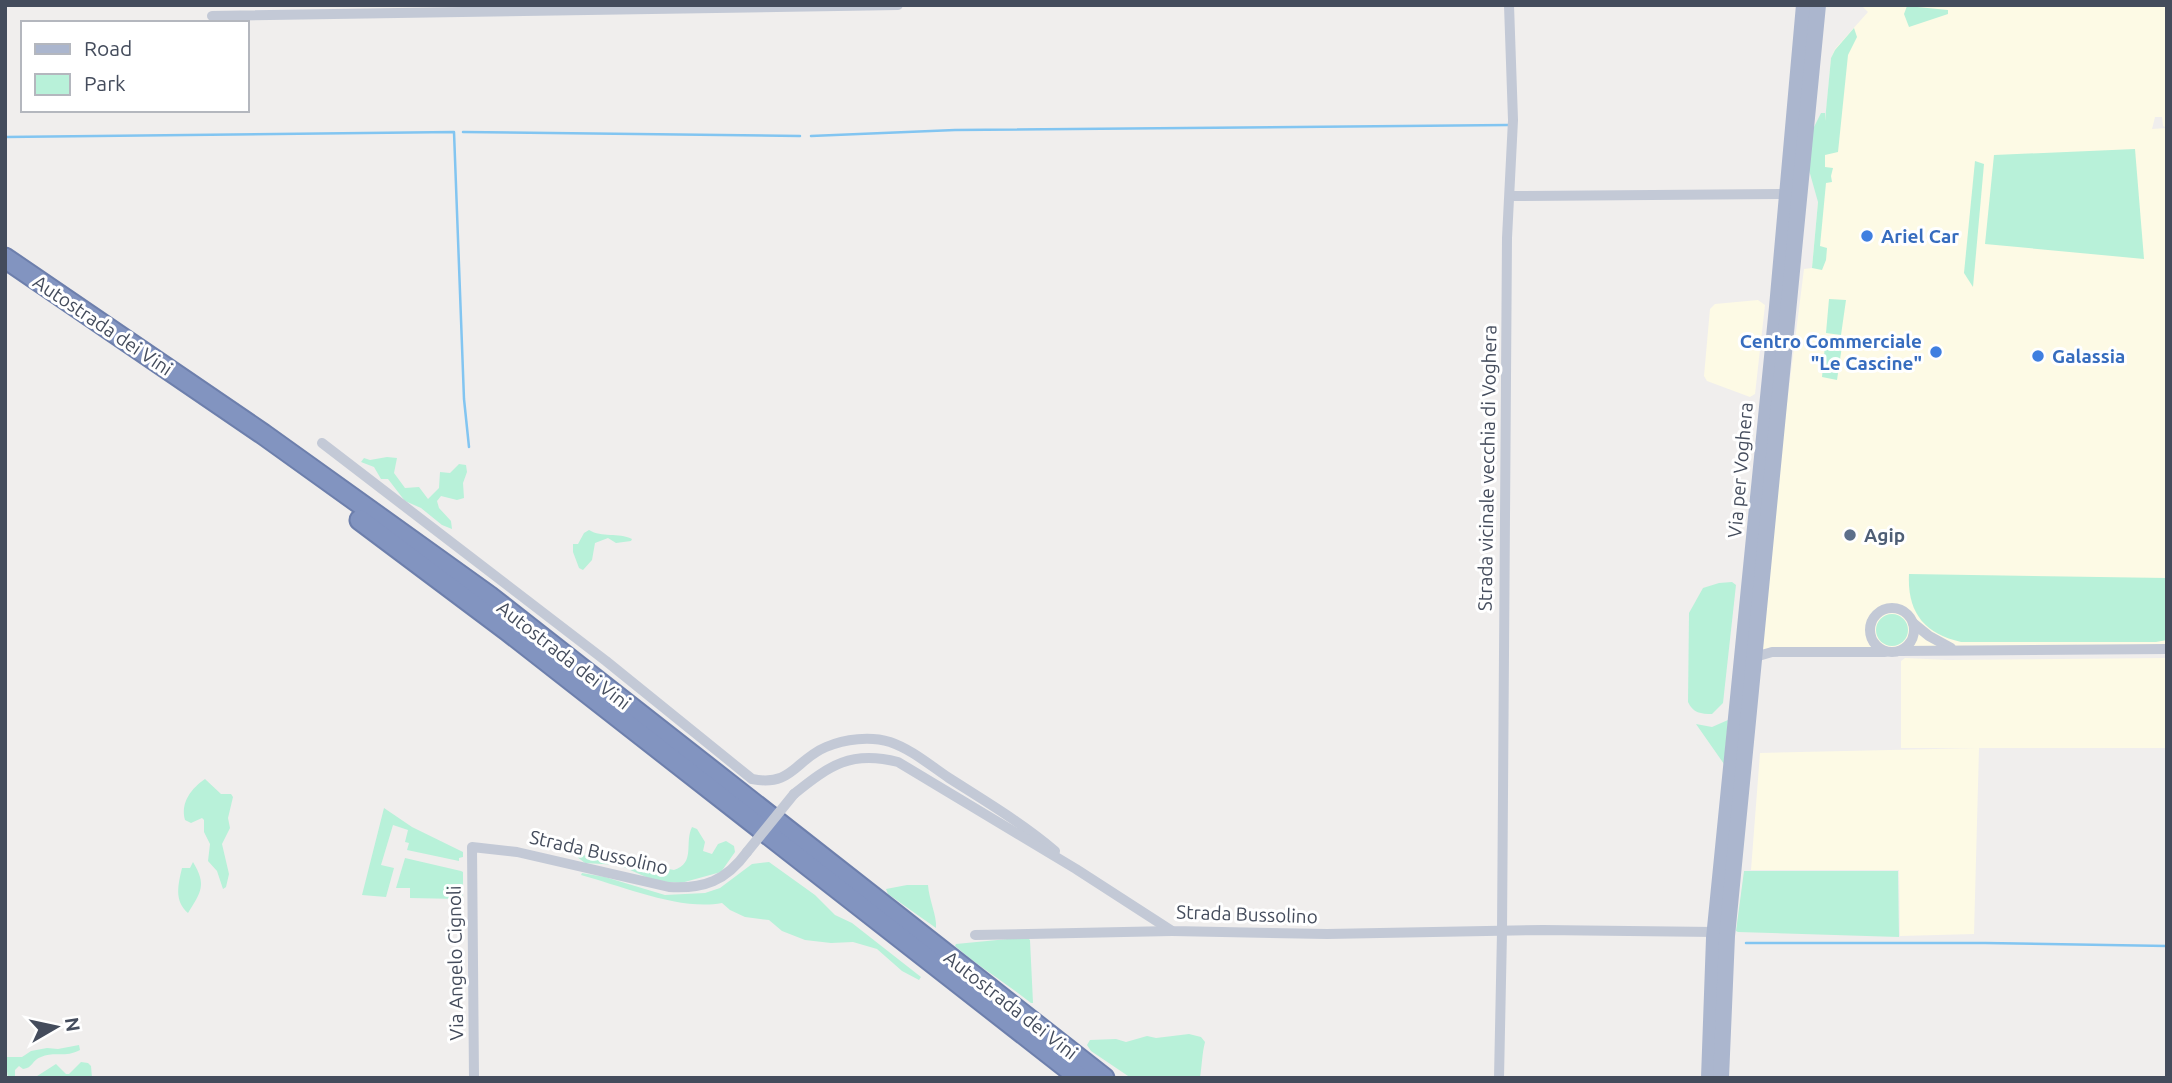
<svg xmlns="http://www.w3.org/2000/svg" width="2172" height="1083" font-family="Ubuntu,sans-serif">
  <style>
    .commercial { fill: #fdfae5 }
    .green { fill: #b8f1d9 }
    .lines { fill: none; stroke-linecap: round; stroke-linejoin: round }
    .stream { stroke: #82c5f1; stroke-width: 2.5 }
    .motorway-casing { stroke: #6d7fac; stroke-width: 23 }
    .minor { stroke: #c3c9d6; stroke-width: 10 }
    .primary { stroke: #abb6ce; stroke-width: 16 }
    .motorway { stroke: #8294c0; stroke-width: 19 }
    .minor-bridge { stroke: #c3c9d6; stroke-width: 10 }
    .shop-dot { fill: #3f7fe0; stroke: #fff; stroke-width: 2.5 }
    .service-dot { fill: #5c6f8a; stroke: #fff; stroke-width: 2.5 }
    .labels { text-anchor: middle; dominant-baseline: central; stroke-width: 6; stroke-linejoin: round; paint-order: stroke }
    .shop-label { font-size: 19px; font-weight: bold; fill: #366cbe; stroke: #fff; text-anchor: start }
    .street-label { font-size: 19px; fill: #444c5c; stroke: #fff }
    .service-label { font-size: 19px; font-weight: bold; fill: #4e5e75; stroke: #fff; text-anchor: start }
  </style>
  <rect width="100%" height="100%" fill="#f0eeed"/>
  <g class="commercial">
    <path d="M1861 5H2167V128L2163 126 2162 117H2155L2152 129 2167 128V649H1756L1804 269 1812 268 1831 58 1835 49 1868 12Z"/>
    <path d="M1758 300 1765 305 1755 394 1750 397 1707 381 1704 376 1710 309 1715 304Z"/>
    <path d="M1905 658 1948 660 2167 658V748H1901V661Z"/>
    <path d="M1979 748 1974 934 1900 936 1899 870H1751L1760 753Z"/>
  </g>
  <g class="green">
    <path d="M1907 6 1948 10V14L1909 27 1904 14Z"/>
    <path d="M1854 28 1857 37 1848 55 1838 152 1825 155V167L1833 168 1831 176 1832 182 1826 183 1820 246 1827 248 1826 260 1822 270 1812 268 1818 202 1809 170 1812 131 1821 113H1825V121L1831 58 1835 50Z"/>
    <path d="M2135 149 2144 259 1985 244 1994 155Z"/>
    <path d="M1975 161 1984 164 1973 287 1964 273Z"/>
    <path d="M1829 299 1846 300 1841 335 1826 333Z"/>
    <path d="M1825 345 1842 346 1837 380 1822 377Z"/>
    <path d="M387 457 397 458 394 473 405 488 419 487 428 499 439 488 440 472 450 473 459 464 466 465 467 472 463 483 464 498 457 500 441 496 437 501 439 508 451 521 452 529 442 525 421 508 405 501 388 479H381L374 467 361 462 364 458 370 460Z"/>
    <path d="M589 530C602 538 618 532 632 539L631 541 616 543 608 538 595 543 592 560 583 570 579 568 573 552V544H578L584 533Z"/>
    <path d="M1909 574 2167 578V640L2156 642H1961C1924 634 1907 612 1909 574Z"/>
    <path d="M1732 582 1736 585 1723 703 1712 714C1701 714 1693 713 1688 702L1689 613 1703 588 1719 583Z"/>
    <circle cx="1892" cy="630" r="16"/>
    <path d="M1728 720 1724 764 1696 724 1712 727Z"/>
    <path d="M205 779 221 794H231L233 797 228 818 230 828 222 844 229 874 226 887 223 889 217 871 208 861 210 844 204 832V820L202 818 191 823 185 820C180 802 192 788 205 779Z"/>
    <path d="M384 808 412 827 463 852V857L459 858V861L407 850 409 843 405 842 408 830 393 825 381 865 394 868 386 897 362 895Z"/>
    <path d="M692 827 697 829 705 842 703 851 712 854 718 844 726 841 734 846 735 852 721 872 681 883 655 881 619 865 585 863 576 856 575 853H578C595 861 616 854 635 859 648 863 660 868 674 870 696 863 684 843 692 827Z"/>
    <path d="M405 858 461 871 463 872V895L459 899 410 898V888H396Z"/>
    <path d="M193 862C207 885 201 892 188 913 174 901 178 885 182 868H190Z"/>
    <path d="M769 862 815 895 835 915 852 923 921 977 919 980 902 971 877 949 853 942 831 943 805 940 782 931 769 920 745 917 730 910 722 903C680 911 622 886 581 875L582 873 605 877 665 895 705 893 720 888 752 864Z"/>
    <path d="M1744 871H1898L1899 937 1738 932 1736 931Z"/>
    <path d="M907 885H928C929 900 937 916 936 928L888 894 886 889Z"/>
    <path d="M1027 937 1030 940 1033 1003H1031C1006 983 979 967 955 946L956 944Z"/>
    <path d="M1189 1034 1201 1037 1205 1042C1202 1054 1202 1065 1200 1078H1131L1091 1051 1087 1045 1090 1040 1116 1039 1126 1042 1147 1036 1156 1038Z"/>
    <path d="M79 1045 80 1050C66 1058 53 1051 41 1057 32 1060 33 1068 23 1069L19 1066 15 1070V1078H8L5 1057H22L31 1051 47 1048 58 1049Z"/>
    <path d="M81 1062 88 1063 91 1066 92 1078H34L56 1064 66 1074H69Z"/>
  </g>
  <g class="lines">
    <g class="stream">
      <path d="M463 132 800 136"/>
      <path d="M811 136 955 130 1508 125"/>
      <path d="M5 137 454 132 464 399 469 447"/>
      <path d="M1746 943H1985L2167 946"/>
    </g>
    <defs>
      <g id="motorway">
        <path d="M5 258 263 434 489 596 1104 1078"/>
        <path d="M360 520 508 631 1080 1078"/>
      </g>
    </defs>
    <use href="#motorway" class="motorway-casing"/>
    <g class="minor">
      <path d="M212 16 898 5"/>
      <path d="M1510 196 1787 194"/>
      <path d="M322 443 606 661 752 779C792 787 795 760 826 747 845 739 870 736 890 742 911 749 931 766 949 778 985 801 1022 823 1055 851"/>
      <circle cx="1892" cy="630" r="22"/>
      <path d="M1913 623 1929 636 1951 648"/>
      <path d="M1900 651 2167 649"/>
      <path d="M1755 657 1772 652H1885"/>
      <path d="M794 794C830 765 851 750 898 762L1076 869 1172 931 1327 934 1543 930 1715 932"/>
      <path d="M975 935 1172 931"/>
      <path d="M474 1078 472 847 517 852 669 887C704 889 726 881 747 852"/>
      <path d="M1499 1078 1502 932 1507 238 1513 120 1509 5"/>
    </g>
    <g class="primary">
      <path d="M1709 1078 1714 938 1777 307 1804 5"/>
      <path d="M1721 1078 1727 936 1818 5"/>
    </g>
    <use href="#motorway" class="motorway"/>
    <path class="minor-bridge" d="M747 852 794 794"/>
  </g>
  <g class="shop-dot">
    <circle cx="1867" cy="236" r="7"/>
    <circle cx="1936" cy="352" r="7"/>
    <circle cx="2038" cy="356" r="7"/>
  </g>
  <circle class="service-dot" cx="1850" cy="535" r="7"/>
  <g class="labels">
    <g class="shop-label">
      <text x="1881" y="236">Ariel Car</text>
      <text x="1922" y="341" text-anchor="end">Centro Commerciale<tspan x="1922" dy="22">"Le Cascine"</tspan></text>
      <text x="2052" y="356">Galassia</text>
    </g>
    <g class="street-label">
      <text transform="translate(103 325) rotate(34)">Autostrada dei Vini</text>
      <text transform="translate(1487 468) rotate(-89)">Strada vicinale vecchia di Voghera</text>
      <text transform="translate(1740 470) rotate(-85)">Via per Voghera</text>
      <text transform="translate(564 655) rotate(38)">Autostrada dei Vini</text>
      <text transform="translate(599 852) rotate(13)">Strada Bussolino</text>
      <text transform="translate(1247 914) rotate(2)">Strada Bussolino</text>
      <text transform="translate(455 963) rotate(-91)">Via Angelo Cignoli</text>
      <text transform="translate(1011 1005) rotate(38)">Autostrada dei Vini</text>
    </g>
    <g class="service-label">
      <text x="1864" y="535">Agip</text>
    </g>
  </g>
  <rect width="2172" height="1083" fill="none" stroke="#444c5c" stroke-width="14"/>
  <rect x="21" y="21" width="228" height="91" fill="#ffffff" stroke="#b4b7be" stroke-width="2"/>
  <rect x="35" y="44" width="35" height="10" fill="#abb6ce" stroke="#b4b7be" stroke-width="2"/>
  <text x="84" y="56" font-size="21" fill="#444c5c">Road</text>
  <rect x="35" y="74" width="35" height="21" fill="#b8f1d9" stroke="#b4b7be" stroke-width="2"/>
  <text x="84" y="91" font-size="21" fill="#444c5c">Park</text>
  <g transform="translate(56 1027) rotate(81)" stroke="#ffffff" stroke-width="5" paint-order="stroke">
  <path d="M0-5L12 26L0 18L-12 26Z" fill="#444c5c"/>
  <text y="-10" font-size="19" font-weight="bold" text-anchor="middle" fill="#444c5c">N</text>
  </g>
</svg>
